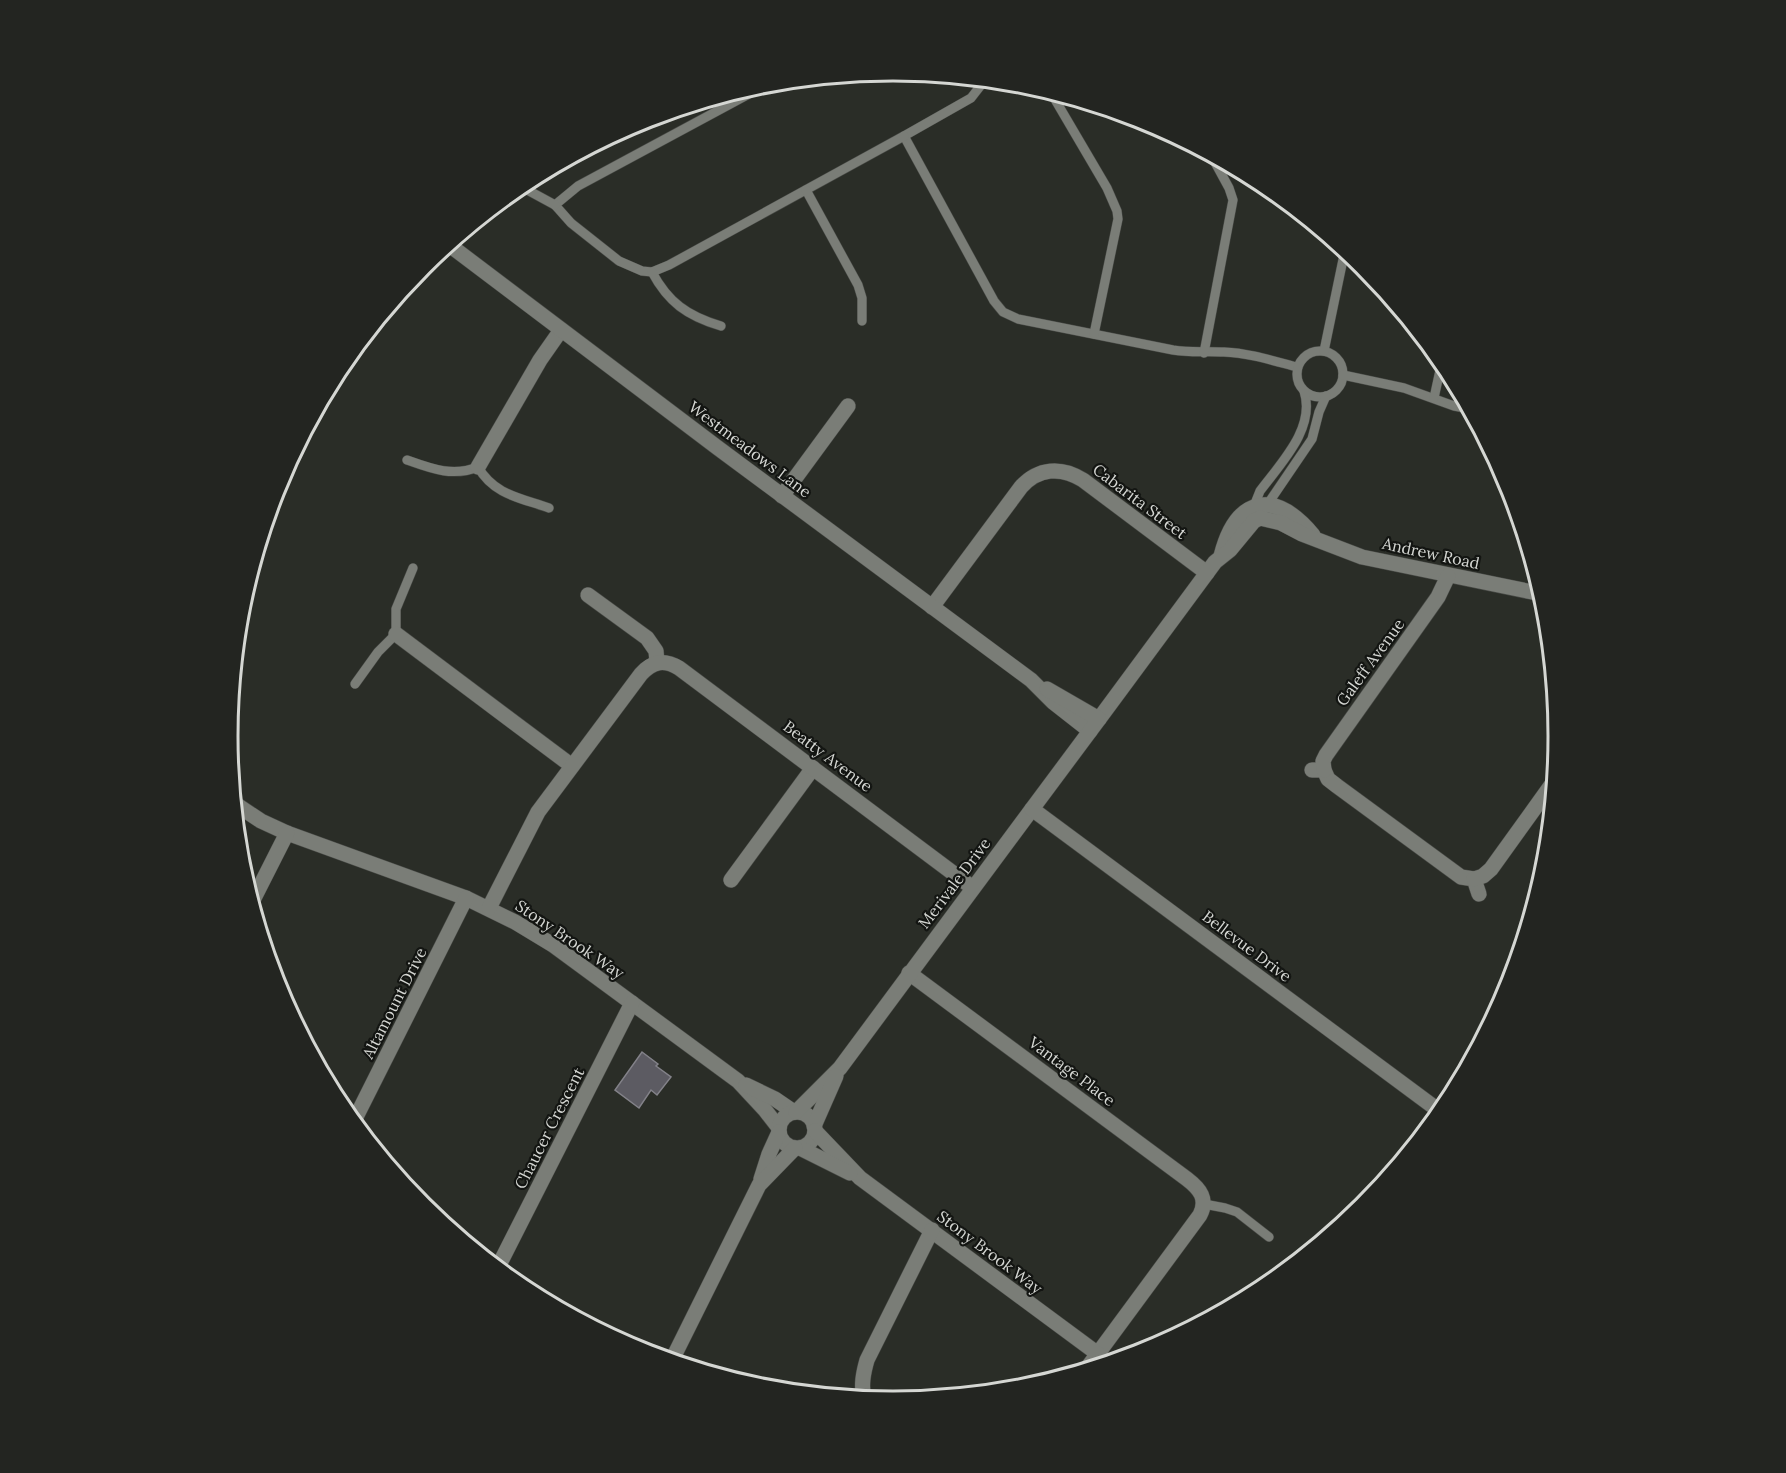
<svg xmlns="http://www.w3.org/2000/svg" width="1786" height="1473" font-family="Lora,serif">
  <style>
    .building { fill: #5c5b62; stroke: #838289; stroke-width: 1.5 }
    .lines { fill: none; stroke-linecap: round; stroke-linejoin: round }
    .service-casing { stroke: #494b47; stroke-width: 10 }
    .minor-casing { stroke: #494b47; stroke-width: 16 }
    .tertiary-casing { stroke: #494b47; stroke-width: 16 }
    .service { stroke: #7a7d77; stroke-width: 9 }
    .minor { stroke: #7a7d77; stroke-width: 15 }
    .tertiary { stroke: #7a7d77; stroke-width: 15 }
    .labels { text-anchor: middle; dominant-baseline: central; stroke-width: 4.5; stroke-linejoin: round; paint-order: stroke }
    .street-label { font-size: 16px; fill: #d5d7d3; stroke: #131512 }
    .rim { fill: none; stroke: #d5d7d3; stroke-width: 3 }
  </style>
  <rect width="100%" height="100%" fill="#2a2d27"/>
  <path class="building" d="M642 1052 658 1064 656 1066 671 1077 657 1095 651 1090 639 1108 615 1090Z"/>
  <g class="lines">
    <defs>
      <g id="service">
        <path d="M985 80 971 98 904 136 994 301 1003 312 1018 319 1173 350C1190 353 1207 351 1224 352 1249 353 1274 361 1297 367"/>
        <path d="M771 82 578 186 555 205 571 223 619 261 642 271 652 272 669 265 904 136"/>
        <path d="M1050 91 1107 188 1117 211 1118 219 1094 334"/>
        <path d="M520 186 555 205"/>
        <path d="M806 190 858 285 862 298V321"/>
        <path d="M652 272C668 302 687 316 721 326"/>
        <circle cx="1320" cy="374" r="23"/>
        <path d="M1324 351 1345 250"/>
        <path d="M1204 353 1233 200 1229 188 1211 155"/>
        <path d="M1343 375 1404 388 1454 406 1470 409"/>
        <path d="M1434 398 1442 361"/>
        <path d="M407 460C432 469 453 477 478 467 494 495 521 498 549 508"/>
        <path d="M1265 508 1312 439 1319 412 1326 396"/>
        <path d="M1257 510 1256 501 1260 491C1281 463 1316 428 1304 391"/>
        <path d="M355 684 378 652 396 634V609L413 568"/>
        <path d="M1204 1204 1225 1208 1237 1212 1269 1237"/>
      </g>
      <g id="minor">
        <path d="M478 467 540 360 561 330"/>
        <path d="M782 496 848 406"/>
        <path d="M1221 556C1236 497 1274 488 1313 535"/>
        <path d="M588 595 647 638 656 651 657 662"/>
        <path d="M932 607 1021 487C1038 468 1061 466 1083 480L1207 573"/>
        <path d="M396 634 572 766"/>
        <path d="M1099 719 1215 562 1230 550 1254 521 1260 518 1281 523 1302 534 1362 557 1542 594"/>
        <path d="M1312 770H1324L1328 779 1337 786 1461 877 1474 879 1479 894"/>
        <path d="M1324 770 1323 761 1326 755 1438 597 1448 576"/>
        <path d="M234 803 261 821 287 833 466 898 515 922 553 945 738 1081 765 1110 779 1128"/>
        <path d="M1474 879 1483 876 1491 869 1555 780"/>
        <path d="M731 880 813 768"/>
        <path d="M251 904 287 833"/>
        <path d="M489 908 538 812 641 674C653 661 664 659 679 668L973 888"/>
        <path d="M909 973 1187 1179C1200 1189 1208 1199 1200 1215L1085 1371"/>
        <path d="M746 1085 775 1099 794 1112"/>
        <circle cx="797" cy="1130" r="18"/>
        <path d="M796 1112 840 1068 1032 809"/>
        <path d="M353 1123 466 898"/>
        <path d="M814 1126 836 1076"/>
        <path d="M815 1131 860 1178 1098 1354"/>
        <path d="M800 1148 850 1173"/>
        <path d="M761 1179 769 1154 779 1132"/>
        <path d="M497 1269 632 1003"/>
        <path d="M671 1362 759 1185 795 1148"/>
        <path d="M864 1400C861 1385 863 1374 867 1360L932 1230"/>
      </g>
      <g id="tertiary">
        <path d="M448 244 718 448 1031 680 1053 702 1090 731"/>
        <path d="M1047 689 1099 719 1032 809 1442 1113"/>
      </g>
    </defs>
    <use href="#service" class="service-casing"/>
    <use href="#minor" class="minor-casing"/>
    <use href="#tertiary" class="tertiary-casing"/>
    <use href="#service" class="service"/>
    <use href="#minor" class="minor"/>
    <use href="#tertiary" class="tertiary"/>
  </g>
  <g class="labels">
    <g class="street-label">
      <text transform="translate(750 449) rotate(37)">Westmeadows Lane</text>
      <text transform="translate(1140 501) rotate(37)">Cabarita Street</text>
      <text transform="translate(1431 553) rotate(12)">Andrew Road</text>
      <text transform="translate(1370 662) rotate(-54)">Galeff Avenue</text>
      <text transform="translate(828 756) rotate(37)">Beatty Avenue</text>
      <text transform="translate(954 883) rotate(-53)">Merivale Drive</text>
      <text transform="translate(570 939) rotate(34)">Stony Brook Way</text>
      <text transform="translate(1247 946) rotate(37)">Bellevue Drive</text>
      <text transform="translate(394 1003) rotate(-63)">Altamount Drive</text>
      <text transform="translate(1072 1071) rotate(37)">Vantage Place</text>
      <text transform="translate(549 1128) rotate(-63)">Chaucer Crescent</text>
      <text transform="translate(990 1252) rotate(37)">Stony Brook Way</text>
    </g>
  </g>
  <path d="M0 0H1786V1473H0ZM238 736a655 655 0 1 1 1310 0a655 655 0 1 1-1310 0Z" fill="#232521" fill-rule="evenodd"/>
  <path class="rim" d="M238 736a655 655 0 1 1 1310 0a655 655 0 1 1-1310 0Z"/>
</svg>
